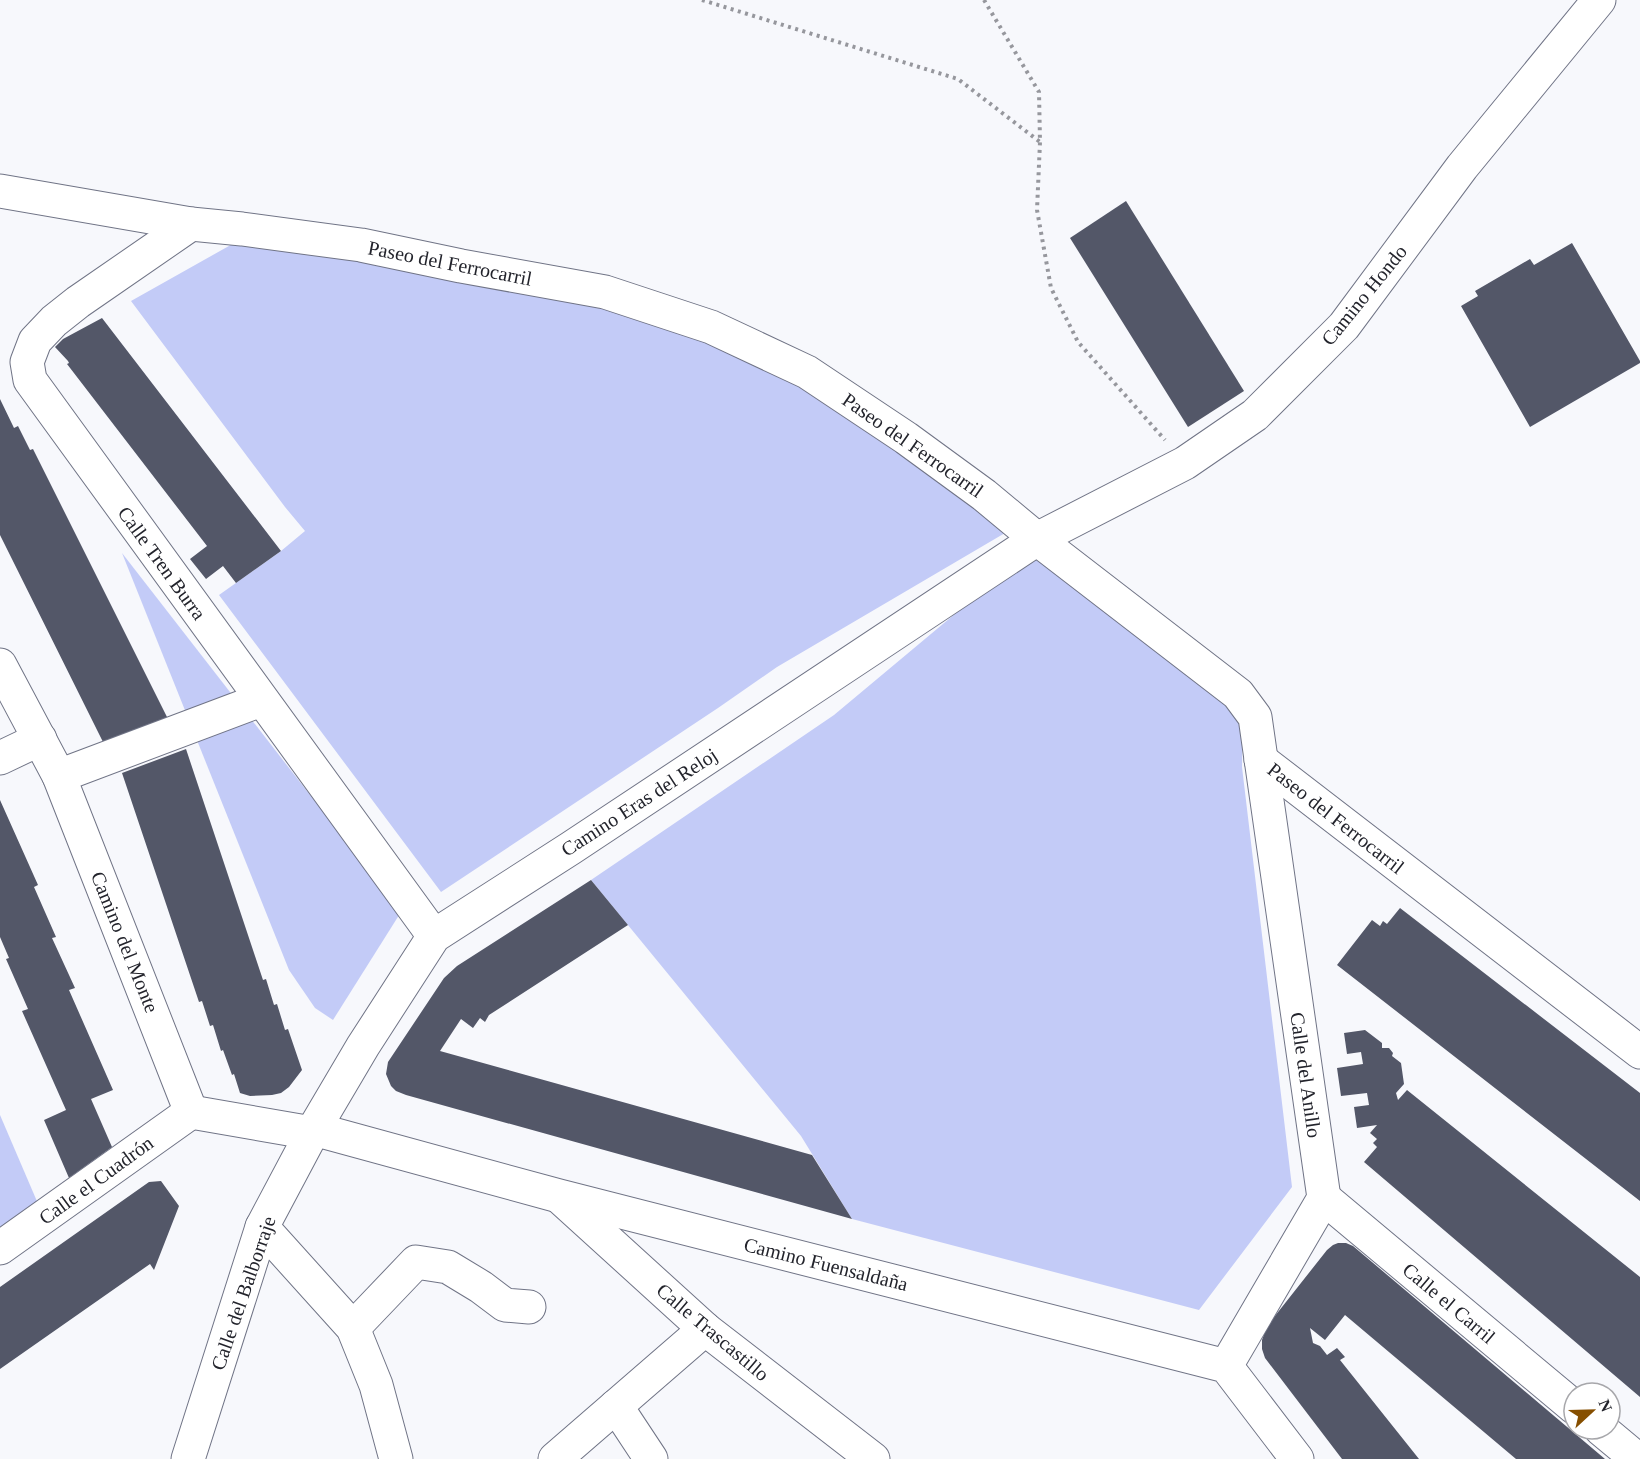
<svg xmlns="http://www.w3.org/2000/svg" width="1640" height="1459" font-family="'Times New Roman',serif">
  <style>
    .green { fill: #c3cbf7 }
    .building { fill: #535768 }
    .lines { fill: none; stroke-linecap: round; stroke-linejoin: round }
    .minor-casing { stroke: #707486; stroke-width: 35 }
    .path { stroke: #96979d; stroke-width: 4; stroke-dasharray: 3 4.5; stroke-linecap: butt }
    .minor { stroke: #fff; stroke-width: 33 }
    .labels { text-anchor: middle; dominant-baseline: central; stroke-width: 6; stroke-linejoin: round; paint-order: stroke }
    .street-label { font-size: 20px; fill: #23242c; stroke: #fff }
  </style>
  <rect width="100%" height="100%" fill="#f7f8fc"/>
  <g class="green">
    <path d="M236 242 606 298 805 377 980 501 1005 533 777 667 718 708 441 892 219 595 281 551 305 531 285 507 131 301Z"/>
    <path d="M1029 552 1243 706 1242 767 1292 1187 1199 1310 852 1219 801 1136 591 880 834 715Z"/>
    <path d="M122 553 401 912 333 1020 315 1008 289 970Z"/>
    <path d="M0 1115 39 1206 0 1233Z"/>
  </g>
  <g class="building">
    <path d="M1126 201 1244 391 1188 427 1070 238Z"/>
    <path d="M1572 243 1640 361V363L1530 427 1461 306 1478 296 1475 291 1530 259 1534 265Z"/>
    <path d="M102 318 281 551 236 583 223 566 206 579 190 559 207 546 67 364 69 363 68 361 55 347 63 339Z"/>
    <path d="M0 399 14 428 18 426 30 450 33 449 168 719 103 742 0 535Z"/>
    <path d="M186 749 263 980 266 979 274 1005 277 1004 285 1030 288 1029 302 1070 289 1087 281 1093 272 1095 250 1096 240 1093 234 1074 232 1075 223 1050 221 1051 213 1025 210 1026 202 1001 199 1002 122 773Z"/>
    <path d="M0 800 38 885 34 887 56 937 52 938 75 988 69 990 113 1090 91 1099 112 1147 69 1178 44 1120 66 1110 22 1011 28 1009 6 959 9 958 0 937Z"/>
    <path d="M591 880 628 925 489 1015 485 1022 480 1018 473 1028 461 1019 440 1051 812 1155 852 1219 406 1095 396 1091 391 1086 386 1074 388 1062 444 978 457 966Z"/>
    <path d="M1400 908 1640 1093V1201L1337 965 1372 920 1380 926 1383 921 1387 924Z"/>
    <path d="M1365 1030 1382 1043V1048H1389L1393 1053 1392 1056 1401 1063 1404 1084 1396 1093 1398 1100 1407 1090 1640 1277V1397L1364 1162 1377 1147 1373 1143 1377 1139 1370 1133 1377 1125 1357 1128 1354 1107 1369 1105 1367 1093 1341 1096 1337 1068 1363 1064 1361 1052 1347 1054 1344 1033Z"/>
    <path d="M161 1181 179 1206 154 1270 150 1264 0 1369V1287L149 1182Z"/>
    <path d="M1338 1243H1346L1353 1246 1605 1459H1516L1345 1315 1325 1340 1310 1328 1313 1343 1320 1346 1327 1355 1337 1348 1345 1357 1340 1360 1419 1459H1342L1265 1358 1262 1349V1340L1267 1326 1327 1250 1333 1245Z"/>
  </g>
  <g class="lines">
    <defs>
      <g id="minor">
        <path d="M0 191 191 224 242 229 361 245 461 266 605 292 711 327 807 372 906 438 984 495 1037 539 1238 694 1255 717 1324 1198 1226 1366"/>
        <path d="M191 224 78 302 54 321 35 341 27 362 30 380 434 936"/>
        <path d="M0 665 59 776 191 1112"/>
        <path d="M0 758 40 739"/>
        <path d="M1261 760 1640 1052"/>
        <path d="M59 776 261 700"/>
        <path d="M191 1112 312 1133"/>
        <path d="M314 1129 559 1196 1226 1366 1297 1459"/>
        <path d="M1324 1198 1574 1407"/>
        <path d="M562 1199 705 1329 873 1459"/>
        <path d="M262 1227 353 1328 376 1385 396 1459"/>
        <path d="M0 1248 191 1112"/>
        <path d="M353 1328 416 1262 448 1267 481 1287 505 1305 529 1307"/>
        <path d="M616 1406 651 1459"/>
        <path d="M1601 1429 1637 1459"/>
        <path d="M188 1459 262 1227 314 1129 363 1046 434 936 571 848 1037 539 1185 463 1255 415 1344 326 1462 167 1599 0"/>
        <path d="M555 1459 705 1329"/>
      </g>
    </defs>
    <use href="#minor" class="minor-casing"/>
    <g class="path">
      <path d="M702 0 958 79 1040 142"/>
      <path d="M984 0 1039 92 1040 142 1037 210 1051 288 1078 342 1165 440"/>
    </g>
    <use href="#minor" class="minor"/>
  </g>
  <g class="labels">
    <g class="street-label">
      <text transform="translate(450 263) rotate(11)">Paseo del Ferrocarril</text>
      <text transform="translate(1364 295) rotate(-51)">Camino Hondo</text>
      <text transform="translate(913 445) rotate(35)">Paseo del Ferrocarril</text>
      <text transform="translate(162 563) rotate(54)">Calle Tren Burra</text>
      <text transform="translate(639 802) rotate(-33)">Camino Eras del Reloj</text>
      <text transform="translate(1336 818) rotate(38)">Paseo del Ferrocarril</text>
      <text transform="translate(125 942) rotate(68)">Camino del Monte</text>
      <text transform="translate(1306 1075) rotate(82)">Calle del Anillo</text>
      <text transform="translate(96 1180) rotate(-36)">Calle el Cuadrón</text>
      <text transform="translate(826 1264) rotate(14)">Camino Fuensaldaña</text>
      <text transform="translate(243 1293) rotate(-71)">Calle del Balborraje</text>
      <text transform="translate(1449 1303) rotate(40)">Calle el Carril</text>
      <text transform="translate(713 1332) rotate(40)">Calle Trascastillo</text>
    </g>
  </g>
  <g transform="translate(1592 1411) rotate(68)"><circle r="28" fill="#ffffff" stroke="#a7a7ab" stroke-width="1.5"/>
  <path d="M0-4.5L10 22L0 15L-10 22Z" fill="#864f00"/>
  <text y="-9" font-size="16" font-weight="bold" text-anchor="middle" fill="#23242c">N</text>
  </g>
</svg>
